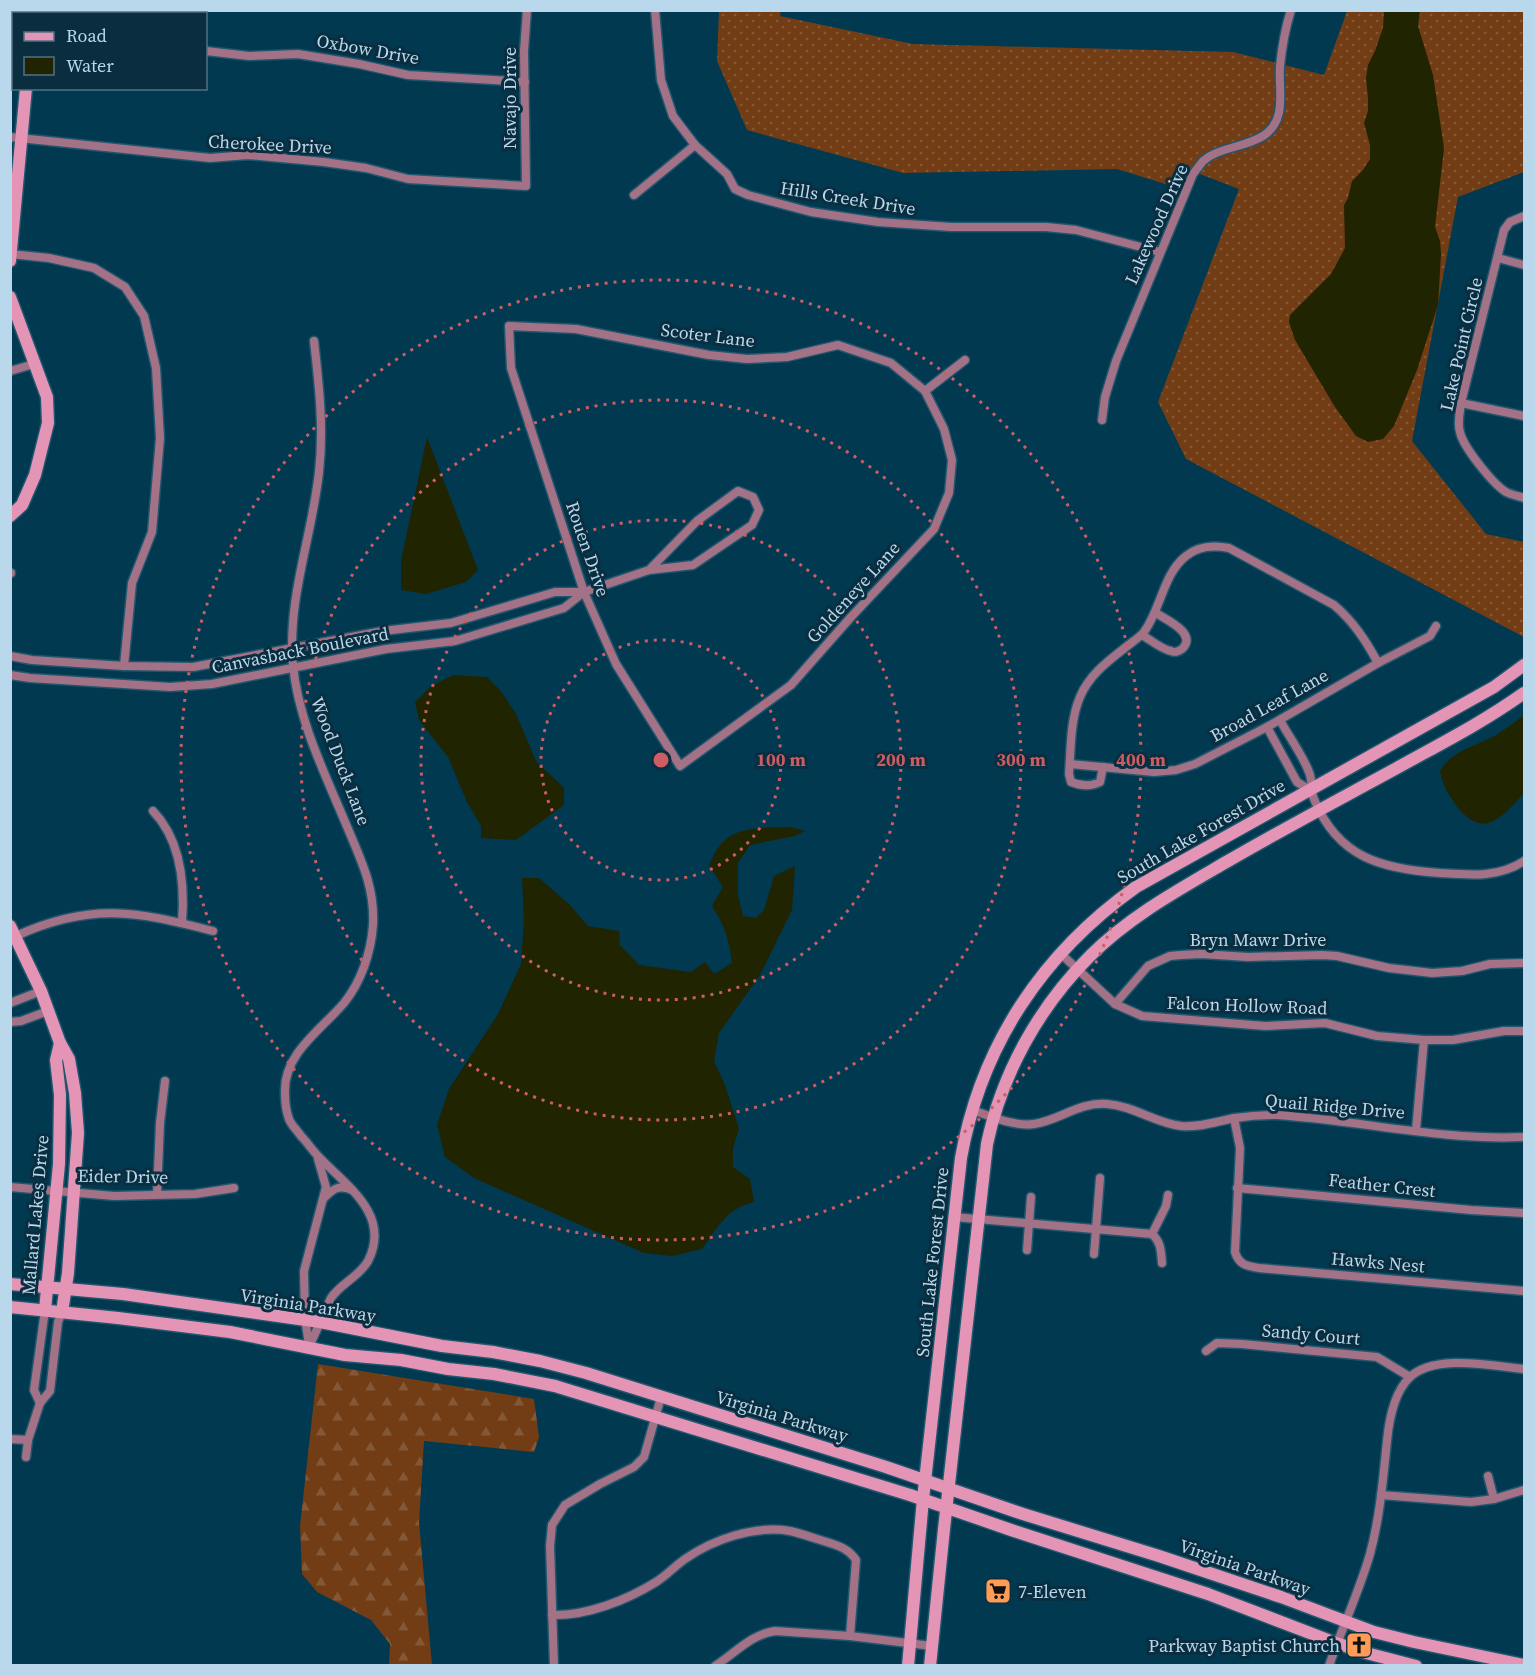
<svg xmlns="http://www.w3.org/2000/svg" width="1535" height="1676" font-family="'Source Serif 4',serif">
  <style>
    .grass { fill: url(#grass-dots) }
    .forest { fill: url(#forest-firs) }
    .water { fill: #212400 }
    .lines { fill: none; stroke-linecap: round; stroke-linejoin: round }
    .street-casing { stroke: #22566d; stroke-width: 11 }
    .secondary-casing { stroke: #22566d; stroke-width: 15 }
    .street { stroke: #a47286; stroke-width: 8 }
    .secondary { stroke: #e495b5; stroke-width: 12 }
    .ring { fill: none; stroke: #cd5d62; stroke-width: 3; stroke-dasharray: 3 6 }
    .labels { text-anchor: middle; dominant-baseline: central; stroke-width: 6; stroke-linejoin: round; paint-order: stroke }
    .street-label { font-size: 18px; fill: #b9d8eb; stroke: #0a2e3f }
    .poi-label { font-size: 18px; fill: #b9d8eb; stroke: #0a2e3f; text-anchor: start }
    .centre { fill: #cd5d62; stroke: #0a2e3f; stroke-width: 3 }
    .ring-label { font-size: 18px; text-anchor: middle; font-weight: bold; fill: #cd5d62; stroke: #0a2e3f; stroke-width: 6; stroke-linejoin: round; paint-order: stroke }
  </style>
  <defs>
    <pattern id="grass-dots" width="8" height="8" patternUnits="userSpaceOnUse" patternTransform="scale(1.5)"><rect width="8" height="8" fill="#723d14"/><path d="M2 2h.1M6 6h.1" fill="none" stroke="#845836" stroke-width="1.8" stroke-linecap="round"/></pattern>
    <pattern id="forest-firs" width="22" height="20" patternUnits="userSpaceOnUse" patternTransform="scale(1.5)"><rect width="22" height="20" fill="#723d14"/><path d="M5 1l3.5 6h-7zM16 11l3.5 6h-7z" fill="#845836"/></pattern>
  </defs>
  <rect width="100%" height="100%" fill="#013951"/>
  <path class="grass" d="M781 10 780 16 913 44 1233 52 1324 75 1347 11H1524V172L1458 197 1412 441 1486 534 1524 542V637L1186 459 1158 402 1239 189 1184 168 1175 187 1117 169 903 173 747 130 717 61 719 11Z"/>
  <path class="forest" d="M318 1364 534 1399 539 1437 534 1452 424 1441 419 1522 432 1665H389L390 1644 371 1620 317 1592 302 1574 300 1526Z"/>
  <g class="water">
    <path d="M1384 11H1420L1418 26 1433 75 1444 148 1435 227 1440 241 1441 254 1438 305 1417 370 1394 426 1383 439 1368 442 1356 436 1335 407 1295 340 1289 322 1290 315 1331 274 1345 248 1344 205 1348 198 1352 181 1363 170 1370 159V145L1364 123 1368 111V98L1366 78 1368 65 1375 51 1383 28Z"/>
    <path d="M427 437 478 570 466 582 426 594 401 590V561Z"/>
    <path d="M453 675 487 677 501 691 516 714 536 761 564 788V805L516 840 481 838V826L467 802 448 757 419 720 415 702 430 687Z"/>
    <path d="M1524 715V793C1514 804 1502 819 1488 823 1466 829 1442 789 1440 771 1452 750 1477 746 1496 735 1506 729 1515 722 1524 715Z"/>
    <path d="M791 827 805 831 795 836 750 845 738 863V896L743 916 756 918 764 910 774 876 795 866 792 910 760 975 719 1033 714 1061 725 1085 739 1129 733 1148V1167L750 1179 754 1202C728 1207 716 1229 702 1249L672 1256 644 1253 474 1178 445 1157 437 1125 449 1089 498 1014 521 964 524 920 522 878H539L570 905 588 926 619 931 620 945 639 965 691 972 705 962 714 974 732 963C729 940 725 926 712 906L723 887 709 865C712 860 714 853 718 848 733 825 767 828 791 827Z"/>
  </g>
  <g class="lines">
    <defs>
      <g id="street">
        <path d="M655 10 661 80 673 116 695 145 727 174 735 189 748 195 811 212 878 222 951 227H1046L1076 230 1160 252"/>
        <path d="M102 14 103 10"/>
        <path d="M10 33H14"/>
        <path d="M206 51 249 56 298 54 359 64 408 75 525 82"/>
        <path d="M10 137 210 158 248 155 324 162 366 168 408 179 526 186 524 51 527 10"/>
        <path d="M634 195 695 145"/>
        <path d="M1524 216 1510 222 1504 230 1461 403C1460 412 1457 423 1460 432 1463 447 1493 484 1506 492 1512 495 1518 496 1524 498"/>
        <path d="M10 254 49 258 94 268 125 287 144 316 156 368 160 438 152 532 132 583 124 666"/>
        <path d="M1498 258 1524 265"/>
        <path d="M509 326 576 329 709 355 747 359 787 357 838 345 891 363 925 391 944 429 952 460 949 493 934 529 851 617 791 685 680 766 616 664 584 592 511 368Z"/>
        <path d="M10 371 34 364"/>
        <path d="M925 391 965 360"/>
        <path d="M1461 403 1524 416"/>
        <path d="M1102 420 1105 397 1116 361 1193 174 1203 161 1210 156C1226 147 1247 146 1263 136 1288 120 1278 90 1280 66 1282 47 1285 29 1291 10"/>
        <path d="M10 573H11"/>
        <path d="M1142 635C1151 640 1161 649 1171 651 1175 653 1180 651 1183 648 1197 633 1165 619 1156 613"/>
        <path d="M10 656 32 660 124 666 193 667 383 631 451 623 555 592H584L649 570 697 521 738 491 753 497 759 510 752 525 693 565 649 570"/>
        <path d="M10 675 30 678 170 687 212 684 386 649 455 641 564 608 584 592"/>
        <path d="M1280 720C1289 737 1302 754 1309 772 1313 781 1310 790 1314 799 1338 858 1382 869 1440 873 1470 875 1498 878 1524 861"/>
        <path d="M1267 727 1297 782 1310 790"/>
        <path d="M1070 764 1154 772 1176 770 1195 764 1267 727 1378 663 1430 636 1436 626"/>
        <path d="M1103 767 1100 782C1090 787 1081 786 1071 782L1069 774C1071 749 1070 720 1080 697 1089 675 1108 661 1126 647 1132 642 1139 638 1144 632 1161 609 1163 574 1186 556 1199 545 1214 545 1229 548L1334 605C1354 622 1366 641 1378 663"/>
        <path d="M153 811C181 840 185 884 182 923"/>
        <path d="M16 936C90 902 137 911 213 931"/>
        <path d="M1060 953 1115 1004 1142 1016 1265 1026 1325 1023 1377 1036 1424 1040H1453L1504 1031H1524"/>
        <path d="M10 1003 41 991"/>
        <path d="M1115 1004 1148 966 1170 956 1181 955 1201 954 1248 957 1322 955 1337 956 1389 968 1432 973 1462 971 1490 964 1524 963"/>
        <path d="M10 1022 21 1021 48 1011"/>
        <path d="M972 1110C991 1116 1014 1127 1034 1124 1061 1120 1078 1102 1107 1104 1134 1106 1155 1123 1181 1126 1199 1128 1218 1121 1235 1118 1248 1116 1262 1115 1276 1115 1358 1120 1441 1141 1524 1137"/>
        <path d="M1234 1118 1240 1148 1235 1252C1239 1265 1247 1266 1259 1268L1524 1291"/>
        <path d="M1416 1130 1424 1040"/>
        <path d="M10 1187 114 1196 195 1194 234 1188"/>
        <path d="M1237 1188 1471 1210 1524 1213"/>
        <path d="M157 1194 160 1123 165 1081"/>
        <path d="M324 1198C333 1189 339 1184 352 1190"/>
        <path d="M954 1217 1152 1234 1166 1206 1168 1195"/>
        <path d="M1152 1234C1161 1242 1161 1251 1162 1263"/>
        <path d="M1027 1250 1031 1197"/>
        <path d="M1094 1254 1100 1178"/>
        <path d="M309 1345 305 1319 304 1271 326 1187 318 1159"/>
        <path d="M309 1347 331 1298C341 1283 359 1277 368 1261 392 1214 345 1185 318 1156 312 1150 307 1142 301 1136 297 1130 291 1125 289 1119 286 1111 285 1101 285 1093 283 1054 321 1030 344 1003 361 982 371 953 373 925 375 889 362 862 348 829 327 778 298 721 293 665 287 599 312 537 319 472 324 428 319 385 314 341"/>
        <path d="M1206 1351 1217 1343 1242 1344 1377 1357 1410 1377"/>
        <path d="M40 1403 34 1390 45 1310"/>
        <path d="M10 1439 28 1440"/>
        <path d="M26 1457 28 1440 40 1403 50 1391 58 1322 62 1312"/>
        <path d="M1488 1476 1494 1499"/>
        <path d="M1381 1495 1471 1502 1494 1499 1524 1490"/>
        <path d="M552 1615C587 1616 627 1600 656 1582 667 1575 675 1566 685 1559 714 1539 755 1525 790 1531 799 1533 808 1536 817 1539 832 1544 847 1546 856 1560L850 1636"/>
        <path d="M554 1666 550 1546 552 1525 565 1505 600 1484 634 1467 644 1457 661 1397"/>
        <path d="M715 1666C735 1653 752 1634 775 1631L850 1636 932 1646"/>
        <path d="M1329 1666C1342 1628 1359 1592 1370 1554 1380 1517 1383 1479 1387 1441 1389 1420 1394 1393 1409 1378 1434 1353 1493 1366 1524 1369"/>
      </g>
      <g id="secondary">
        <path d="M30 10V14"/>
        <path d="M10 261 26 88"/>
        <path d="M10 297 47 397 48 423 35 475 22 505 10 516"/>
        <path d="M10 926 41 991 60 1043 69 1059 75 1093 78 1133 68 1273 62 1312"/>
        <path d="M10 1284 123 1294 320 1322 442 1346 493 1352 540 1361 586 1373 886 1467 1023 1514 1159 1556 1281 1597 1374 1632 1414 1642 1524 1665"/>
        <path d="M10 1307 118 1318 230 1332 345 1355 401 1360 448 1369 494 1374 555 1386 910 1495 1014 1531 1208 1594 1336 1643 1370 1654 1416 1666"/>
        <path d="M45 1310 59 1164 60 1095 56 1060 60 1043"/>
        <path d="M908 1666 923 1499 961 1158C981 1045 1043 953 1136 887L1494 687 1524 665"/>
        <path d="M930 1666 944 1529 987 1144C1002 1073 1039 1007 1090 956 1130 916 1180 889 1228 861 1283 829 1340 799 1395 769 1440 744 1482 723 1524 693"/>
      </g>
    </defs>
    <use href="#street" class="street-casing"/>
    <use href="#secondary" class="secondary-casing"/>
    <use href="#street" class="street"/>
    <use href="#secondary" class="secondary"/>
  </g>
  <g class="ring">
    <circle cx="661" cy="760" r="120"/>
    <circle cx="661" cy="760" r="240"/>
    <circle cx="661" cy="760" r="360"/>
    <circle cx="661" cy="760" r="480"/>
  </g>
  <defs>
    <symbol id="supermarket-square" viewBox="-11 -11 22 22"><rect x="-9" y="-9" width="18" height="18" rx="4" fill="#fe9c57" stroke="#0a2e3f"/><path d="M-6-5.5h2.5l.6 2H6L4.5 2H-2.5L-4.4-4H-6ZM-1.5 3.2a1.3 1.3 0 1 0 .1 0ZM3 3.2a1.3 1.3 0 1 0 .1 0Z" fill="#111"/></symbol>
    <symbol id="church-square" viewBox="-11 -11 22 22"><rect x="-9" y="-9" width="18" height="18" rx="4" fill="#fe9c57" stroke="#0a2e3f"/><path d="M-1.2-6h2.4v3.5h3.3v2.4h-3.3V6h-2.4V-.1h-3.3v-2.4h3.3Z" fill="#111"/></symbol>
  </defs>
  <g fill-rule="evenodd">
    <use href="#supermarket-square" x="983" y="1576" width="30" height="30"/>
    <use href="#church-square" x="1344" y="1630" width="30" height="30"/>
  </g>
  <g class="labels">
    <g class="street-label">
      <text transform="translate(368 49) rotate(10)">Oxbow Drive</text>
      <text transform="translate(509 98) rotate(-90)">Navajo Drive</text>
      <text transform="translate(270 144) rotate(3)">Cherokee Drive</text>
      <text transform="translate(848 198) rotate(9)">Hills Creek Drive</text>
      <text transform="translate(1156 224) rotate(-66)">Lakewood Drive</text>
      <text transform="translate(708 335) rotate(7)">Scoter Lane</text>
      <text transform="translate(1461 344) rotate(-77)">Lake Point Circle</text>
      <text transform="translate(588 549) rotate(71)">Rouen Drive</text>
      <text transform="translate(853 592) rotate(-48)">Goldeneye Lane</text>
      <text transform="translate(300 650) rotate(-11)">Canvasback Boulevard</text>
      <text transform="translate(1269 705) rotate(-29)">Broad Leaf Lane</text>
      <text transform="translate(341 761) rotate(69)">Wood Duck Lane</text>
      <text transform="translate(1201 831) rotate(-30)">South Lake Forest Drive</text>
      <text x="1258" y="939">Bryn Mawr Drive</text>
      <text transform="translate(1247 1005) rotate(2)">Falcon Hollow Road</text>
      <text transform="translate(1335 1106) rotate(5)">Quail Ridge Drive</text>
      <text transform="translate(123 1176) rotate(1)">Eider Drive</text>
      <text transform="translate(1382 1185) rotate(6)">Feather Crest</text>
      <text transform="translate(35 1215) rotate(-85)">Mallard Lakes Drive</text>
      <text transform="translate(932 1262) rotate(-84)">South Lake Forest Drive</text>
      <text transform="translate(1378 1262) rotate(5)">Hawks Nest</text>
      <text transform="translate(308 1305) rotate(9)">Virginia Parkway</text>
      <text transform="translate(1311 1334) rotate(5)">Sandy Court</text>
      <text transform="translate(782 1416) rotate(17)">Virginia Parkway</text>
      <text transform="translate(1245 1567) rotate(19)">Virginia Parkway</text>
    </g>
    <g class="poi-label">
      <text x="1018" y="1591">7-Eleven</text>
      <text x="1340" y="1645" text-anchor="end">Parkway Baptist Church</text>
    </g>
  </g>
  <circle cx="661" cy="760" r="9" class="centre"/>
  <g class="ring-label">
    <text x="781" y="766">100 m</text>
    <text x="901" y="766">200 m</text>
    <text x="1021" y="766">300 m</text>
    <text x="1141" y="766">400 m</text>
  </g>
  <rect width="1535" height="1676" fill="none" stroke="#b9d8eb" stroke-width="24"/>
  <rect x="12" y="12" width="195" height="78" fill="#0a2e3f" stroke="#507284" stroke-width="1.5"/>
  <rect x="24" y="32" width="30" height="9" fill="#e495b5" stroke="#507284" stroke-width="1.5"/>
  <text x="66" y="42" font-size="18" fill="#b9d8eb">Road</text>
  <rect x="24" y="57" width="30" height="18" fill="#212400" stroke="#507284" stroke-width="1.5"/>
  <text x="66" y="72" font-size="18" fill="#b9d8eb">Water</text>
</svg>
